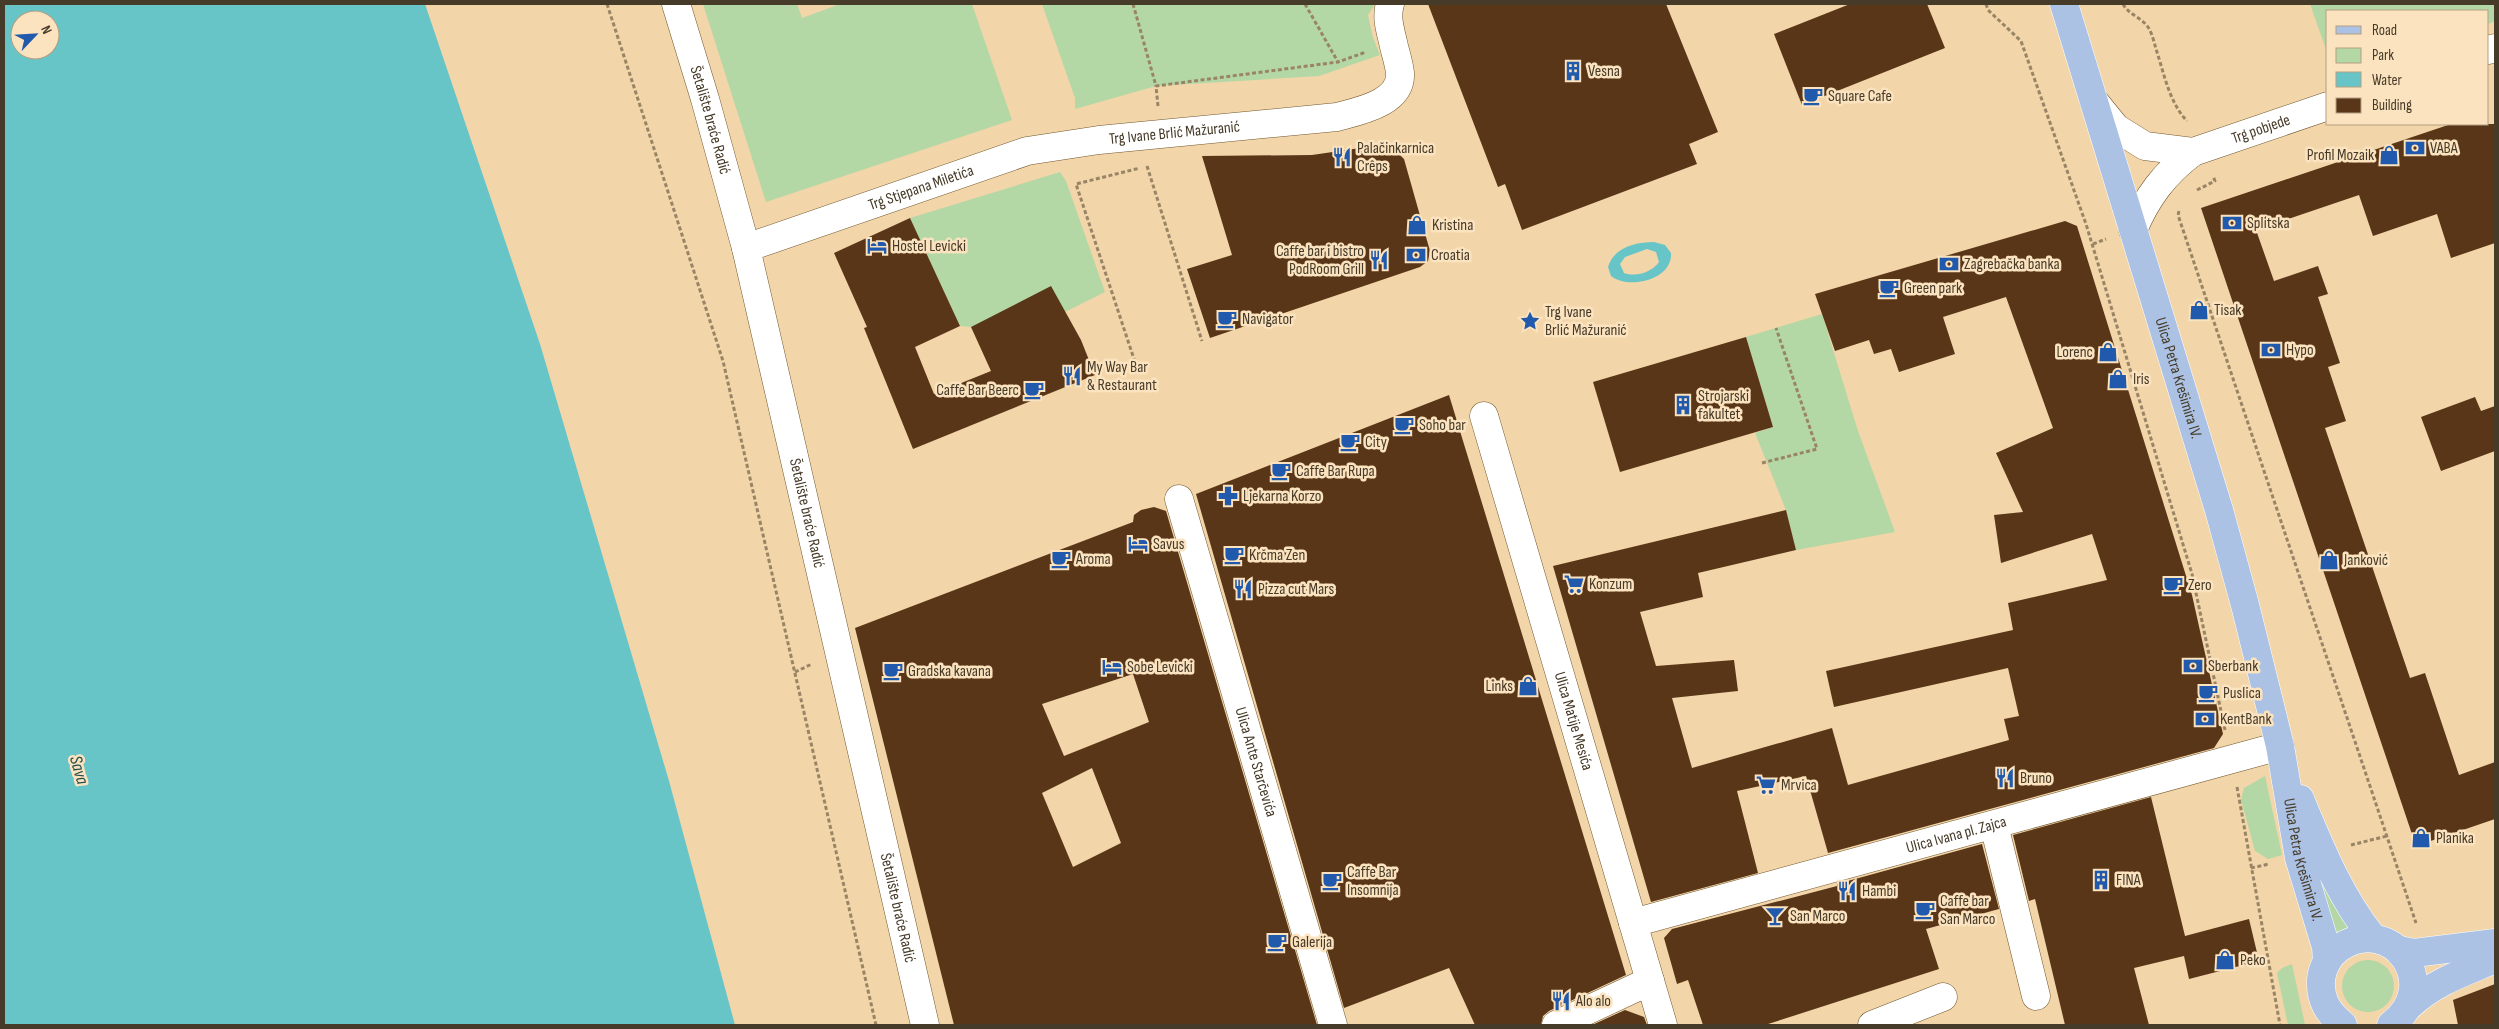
<svg xmlns="http://www.w3.org/2000/svg" width="2499" height="1029" font-family="'Sofia Sans Condensed',sans-serif">
  <style>
    .green { fill: #b3d8a6 }
    .water { fill: #67c5c8; fill-rule: evenodd }
    .building { fill: #593618; fill-rule: evenodd }
    .lines { fill: none; stroke-linecap: round; stroke-linejoin: round }
    .minor-casing { stroke: #71582f; stroke-width: 29 }
    .major-casing { stroke: #fff; stroke-width: 29 }
    .path { stroke: #998566; stroke-width: 3; stroke-dasharray: 4 2.5; stroke-linecap: butt }
    .minor { stroke: #fff; stroke-width: 28 }
    .major { stroke: #abc2e4; stroke-width: 28 }
    .labels { text-anchor: middle; dominant-baseline: central; stroke-width: 5; stroke-linejoin: round; paint-order: stroke }
    .poi-label { font-size: 16px; fill: #463a28; stroke: #fbe3bf; text-anchor: start }
    .street-label { font-size: 16px; fill: #463a28; stroke: #fbe3bf }
    .water-label { font-size: 18px; font-style: italic; fill: #214c4e; stroke: #fbe3bf }
  </style>
  <rect width="100%" height="100%" fill="#f2d5a8"/>
  <g class="green">
    <path d="M703 4H797L802 18 840 4H972L1012 120 766 202Z"/>
    <path d="M1042 4H1375L1368 15 1373 38 1380 55 1319 76 1156 86 1075 109V98Z"/>
    <path d="M2310 4H2495V21L2488 24V11H2328V55Z"/>
    <path d="M1060 172 1066 181 1105 292 1065 312 971 327 960 326 910 218Z"/>
    <path d="M1822 314 1858 431 1895 532 1796 550 1786 510 1755 433 1773 427 1746 337Z"/>
    <path d="M2265 776 2282 855 2268 859 2255 851 2241 800 2244 788Z"/>
    <path d="M2323 875 2353 929 2334 938 2312 879Z"/>
    <circle cx="2368" cy="986" r="26"/>
    <path d="M2292 964 2305 1025H2288L2277 973 2282 968Z"/>
  </g>
  <g class="water">
    <path d="M4 4H425L540 344 669 781 735 1025H4ZM20 20H50V50H20Z"/>
    <path d="M1654 242 1665 245 1671 253C1673 280 1628 290 1611 276L1608 267C1614 247 1636 242 1654 242ZM1647 249 1656 252 1659 262C1651 273 1636 277 1624 273L1620 264 1625 257Z"/>
  </g>
  <g class="building">
    <path d="M1428 4H1666L1718 132 1689 144 1697 164 1522 230 1505 184 1498 187Z"/>
    <path d="M1850 4H1927L1945 48 1802 105 1774 34Z"/>
    <path d="M2451 124H2495V243L2451 258 2437 214 2373 236 2359 195 2256 230 2274 281 2318 266 2328 294 2318 297 2340 363 2328 367 2346 421 2325 428 2410 678 2425 673 2459 775 2495 762V819L2416 846 2201 208Z"/>
    <path d="M1367 147 1394 149 1404 159 1430 251 1428 261 1420 267 1210 338 1187 269 1232 255 1202 156 1312 155Z"/>
    <path d="M910 218 960 326 915 347 934 394 991 371 971 327 1051 286 1081 340 1095 375 913 449 864 328 867 327 834 253Z"/>
    <path d="M2065 221 2077 226 2192 595 2223 734 2214 748 1828 853 1806 776 1737 791 1758 873 1651 902 1553 566 1786 510 1796 550 1698 573 1703 597 1640 612 1656 666 1734 660 1738 691 1672 698 1692 768 1832 728 1848 785 2009 740 2004 719 2019 716 2008 668 1834 707 1826 671 2013 630 2008 603 2107 580 2092 534 2001 563 1994 515 2023 512 1996 453 2053 428 2006 297 1943 317 1955 354 1899 372 1891 349 1874 354 1869 340 1835 351 1815 294Z"/>
    <path d="M1746 337 1773 427 1620 472 1593 382Z"/>
    <path d="M1449 395 1626 975 1549 1011 1543 1016 1541 1025H1475L1449 968 1344 1008 1196 494Z"/>
    <path d="M2475 397 2481 411 2495 406V451L2441 471 2421 417Z"/>
    <path d="M1154 507 1166 511 1317 1025H954L855 628 1133 522 1134 515 1141 510ZM1133 674 1149 722 1064 756 1042 704ZM1092 768 1121 843 1073 867 1042 793Z"/>
    <path d="M2151 797 2185 936 2249 919 2259 961 2189 979 2184 956 2134 968 2149 1025H2065L2035 899 2029 901 2013 835Z"/>
    <path d="M1982 844 1999 909 1926 929 1939 969 1765 1025H1703L1688 980 1677 984 1664 938 1672 929 1837 886V884Z"/>
    <path d="M2495 984V1025H2458L2453 1000Z"/>
    <path d="M1625 1010 1644 1017 1647 1025H1592Z"/>
  </g>
  <g class="lines">
    <defs>
      <g id="minor">
        <path id="s1" d="M676 4 705 99 746 248 925 1025"/>
        <path d="M2488 50 2495 48"/>
        <path id="s2" d="M2094 101 2116 128 2145 146 2193 152 2328 106"/>
        <path d="M2133 230C2147 197 2164 174 2193 152"/>
        <path id="s3" d="M746 248 1027 151 1099 140 1337 117C1359 111 1402 103 1400 73 1399 63 1395 52 1393 42 1390 29 1386 17 1390 4"/>
        <path id="s4" d="M1484 416 1663 1025"/>
        <path id="s5" d="M1179 499 1333 1025"/>
        <path d="M1994 825 2036 996"/>
        <path id="s6" d="M1633 923 2280 746"/>
        <path d="M1556 1025 1650 981"/>
        <path d="M1872 1025 1943 997"/>
      </g>
      <g id="major">
        <path id="s7" d="M2064 4 2219 510 2245 605 2280 746 2299 858 2326 947 2327 961"/>
        <path d="M2300 799C2320 847 2340 897 2373 938"/>
        <path d="M2399 950 2414 953 2495 943"/>
        <path d="M2410 1005C2434 982 2465 972 2495 959"/>
        <path d="M2343 1025C2328 1013 2320 1000 2321 980 2322 968 2329 955 2339 948 2392 912 2444 985 2391 1025"/>
      </g>
    </defs>
    <use href="#minor" class="minor-casing"/>
    <use href="#major" class="major-casing"/>
    <g class="path">
      <path d="M607 4 723 361 876 1025"/>
      <path d="M1133 4 1156 86"/>
      <path d="M1305 4 1338 62"/>
      <path d="M1986 4 1988 10 2021 41 2086 224 2192 574 2225 730"/>
      <path d="M2123 4C2129 15 2141 17 2148 27 2152 33 2154 42 2156 49 2164 73 2169 102 2187 121"/>
      <path d="M1158 106 1156 86 1338 62 1366 52"/>
      <path d="M1147 166 1202 341"/>
      <path d="M2197 190 2215 181 2213 176"/>
      <path d="M2179 211 2178 215 2416 923"/>
      <path d="M2093 244 2106 239"/>
      <path d="M1135 362 1076 184 1140 168"/>
      <path d="M1762 463 1817 449 1776 328"/>
      <path d="M795 672 812 664"/>
      <path d="M2237 787 2280 1025"/>
      <path d="M2351 845 2387 836"/>
      <path d="M2251 868 2269 864"/>
    </g>
    <use href="#minor" class="minor"/>
    <use href="#major" class="major"/>
  </g>
  <defs>
    <symbol id="building-bare" viewBox="-9 -9 18 18"><path d="M-4-6H4V6H1V3H-1V6H-4ZM-2.5-4.3h1.7v1.8h-1.7ZM.8-4.3h1.7v1.8H.8ZM-2.5-1h1.7V.8h-1.7ZM.8-1h1.7V.8H.8Z" fill="#215aac" stroke="#fbe3bf" stroke-width="2.5" paint-order="stroke"/></symbol>
    <symbol id="cafe-bare" viewBox="-9 -9 18 18"><path d="M-5.5-4.5H6V0H3Q3 3.5 0 3.5H-2.5Q-5.5 3.5-5.5 0ZM3-3.2v2h1.7v-2ZM-6 4.5H4V6H-6Z" fill="#215aac" stroke="#fbe3bf" stroke-width="2.5" paint-order="stroke"/></symbol>
    <symbol id="bank-bare" viewBox="-9 -9 18 18"><path d="M-6-4H6V4H-6ZM0-2.3a2.3 2.3 0 1 0 0 4.6a2.3 2.3 0 1 0 0-4.6Z" fill="#215aac" stroke="#fbe3bf" stroke-width="2.5" paint-order="stroke"/></symbol>
    <symbol id="shop-bare" viewBox="-9 -9 18 18"><path d="M-5-2.5h2.3a2.7 3.5 0 0 1 5.4 0H5L5.5 6h-11ZM-1.5-2.5h3a1.5 2.3 0 0 0-3 0Z" fill="#215aac" stroke="#fbe3bf" stroke-width="2.5" paint-order="stroke"/></symbol>
    <symbol id="restaurant-bare" viewBox="-9 -9 18 18"><path d="M-5-6h1v4h1v-4h1v4h1v-4h1v5L-1.5 .5V6h-2V.5L-5-1ZM5-6V6H3V1.5H1.5Q1.5-4 5-6Z" fill="#215aac" stroke="#fbe3bf" stroke-width="2.5" paint-order="stroke"/></symbol>
    <symbol id="hotel-bare" viewBox="-9 -9 18 18"><path d="M-6-4.5h1.5V1H6V5H4.5V3h-9V5H-6ZM-4 0a1.8 1.8 0 1 1 3.6 0ZM.5 0V-2.5h3Q6-2.5 6 0Z" fill="#215aac" stroke="#fbe3bf" stroke-width="2.5" paint-order="stroke"/></symbol>
    <symbol id="sight-bare" viewBox="-9 -9 18 18"><path d="M0-6L1.8-2.2L6-1.7L2.9 1.2L3.7 5.4L0 3.3L-3.7 5.4L-2.9 1.2L-6-1.7L-1.8-2.2Z" fill="#215aac" stroke="#fbe3bf" stroke-width="2.5" paint-order="stroke"/></symbol>
    <symbol id="pharmacy-bare" viewBox="-9 -9 18 18"><path d="M-2-6h4v4h4v4h-4v4h-4v-4h-4v-4h4Z" fill="#215aac" stroke="#fbe3bf" stroke-width="2.5" paint-order="stroke"/></symbol>
    <symbol id="supermarket-bare" viewBox="-9 -9 18 18"><path d="M-6-5.5h2.5l.6 2H6L4.5 2H-2.5L-4.4-4H-6ZM-1.5 3.2a1.3 1.3 0 1 0 .1 0ZM3 3.2a1.3 1.3 0 1 0 .1 0Z" fill="#215aac" stroke="#fbe3bf" stroke-width="2.5" paint-order="stroke"/></symbol>
    <symbol id="bar-bare" viewBox="-9 -9 18 18"><path d="M-6-5H6L.8 .8V4.5H3.5V6h-7V4.5H-.8V.8Z" fill="#215aac" stroke="#fbe3bf" stroke-width="2.5" paint-order="stroke"/></symbol>
  </defs>
  <g fill-rule="evenodd">
    <use href="#building-bare" x="1559" y="57" width="28" height="28"/>
    <use href="#cafe-bare" x="1799" y="82" width="28" height="28"/>
    <use href="#bank-bare" x="2401" y="134" width="28" height="28"/>
    <use href="#shop-bare" x="2375" y="141" width="28" height="28"/>
    <use href="#restaurant-bare" x="1328" y="143" width="28" height="28"/>
    <use href="#bank-bare" x="2218" y="209" width="28" height="28"/>
    <use href="#shop-bare" x="1403" y="211" width="28" height="28"/>
    <use href="#hotel-bare" x="863" y="232" width="28" height="28"/>
    <use href="#bank-bare" x="1402" y="241" width="28" height="28"/>
    <use href="#restaurant-bare" x="1365" y="246" width="28" height="28"/>
    <use href="#bank-bare" x="1935" y="250" width="28" height="28"/>
    <use href="#cafe-bare" x="1875" y="274" width="28" height="28"/>
    <use href="#shop-bare" x="2185" y="296" width="28" height="28"/>
    <use href="#cafe-bare" x="1213" y="305" width="28" height="28"/>
    <use href="#sight-bare" x="1516" y="307" width="28" height="28"/>
    <use href="#bank-bare" x="2257" y="336" width="28" height="28"/>
    <use href="#shop-bare" x="2094" y="338" width="28" height="28"/>
    <use href="#restaurant-bare" x="1058" y="362" width="28" height="28"/>
    <use href="#shop-bare" x="2104" y="365" width="28" height="28"/>
    <use href="#cafe-bare" x="1020" y="376" width="28" height="28"/>
    <use href="#building-bare" x="1669" y="391" width="28" height="28"/>
    <use href="#cafe-bare" x="1390" y="411" width="28" height="28"/>
    <use href="#cafe-bare" x="1336" y="428" width="28" height="28"/>
    <use href="#cafe-bare" x="1267" y="457" width="28" height="28"/>
    <use href="#pharmacy-bare" x="1214" y="482" width="28" height="28"/>
    <use href="#hotel-bare" x="1124" y="530" width="28" height="28"/>
    <use href="#cafe-bare" x="1220" y="541" width="28" height="28"/>
    <use href="#cafe-bare" x="1047" y="545" width="28" height="28"/>
    <use href="#shop-bare" x="2315" y="546" width="28" height="28"/>
    <use href="#supermarket-bare" x="1560" y="570" width="28" height="28"/>
    <use href="#cafe-bare" x="2159" y="571" width="28" height="28"/>
    <use href="#restaurant-bare" x="1229" y="575" width="28" height="28"/>
    <use href="#bank-bare" x="2179" y="652" width="28" height="28"/>
    <use href="#hotel-bare" x="1098" y="653" width="28" height="28"/>
    <use href="#cafe-bare" x="879" y="657" width="28" height="28"/>
    <use href="#shop-bare" x="1514" y="672" width="28" height="28"/>
    <use href="#cafe-bare" x="2194" y="679" width="28" height="28"/>
    <use href="#bank-bare" x="2191" y="705" width="28" height="28"/>
    <use href="#restaurant-bare" x="1991" y="764" width="28" height="28"/>
    <use href="#supermarket-bare" x="1752" y="771" width="28" height="28"/>
    <use href="#shop-bare" x="2407" y="824" width="28" height="28"/>
    <use href="#building-bare" x="2087" y="866" width="28" height="28"/>
    <use href="#cafe-bare" x="1318" y="867" width="28" height="28"/>
    <use href="#restaurant-bare" x="1833" y="877" width="28" height="28"/>
    <use href="#cafe-bare" x="1911" y="896" width="28" height="28"/>
    <use href="#bar-bare" x="1761" y="902" width="28" height="28"/>
    <use href="#cafe-bare" x="1263" y="928" width="28" height="28"/>
    <use href="#shop-bare" x="2211" y="946" width="28" height="28"/>
    <use href="#restaurant-bare" x="1547" y="987" width="28" height="28"/>
  </g>
  <g class="labels">
    <g class="poi-label">
      <text x="1588" y="71">Vesna</text>
      <text x="1828" y="96">Square Cafe</text>
      <text x="1357" y="148">Palačinkarnica<tspan x="1357" dy="18">Crêps</tspan></text>
      <text x="2430" y="148">VABA</text>
      <text x="2374" y="155" text-anchor="end">Profil Mozaik</text>
      <text x="2247" y="223">Splitska</text>
      <text x="1432" y="225">Kristina</text>
      <text x="892" y="246">Hostel Levicki</text>
      <text x="1364" y="251" text-anchor="end">Caffe bar i bistro<tspan x="1364" dy="18">PodRoom Grill</tspan></text>
      <text x="1431" y="255">Croatia</text>
      <text x="1964" y="264">Zagrebačka banka</text>
      <text x="1904" y="288">Green park</text>
      <text x="2214" y="310">Tisak</text>
      <text x="1545" y="312">Trg Ivane<tspan x="1545" dy="18">Brlić Mažuranić</tspan></text>
      <text x="1242" y="319">Navigator</text>
      <text x="2286" y="350">Hypo</text>
      <text x="2093" y="352" text-anchor="end">Lorenc</text>
      <text x="1087" y="367">My Way Bar<tspan x="1087" dy="18">&amp; Restaurant</tspan></text>
      <text x="2133" y="379">Iris</text>
      <text x="1019" y="390" text-anchor="end">Caffe Bar Beerc</text>
      <text x="1698" y="396">Strojarski<tspan x="1698" dy="18">fakultet</tspan></text>
      <text x="1419" y="425">Soho bar</text>
      <text x="1365" y="442">City</text>
      <text x="1296" y="471">Caffe Bar Rupa</text>
      <text x="1243" y="496">Ljekarna Korzo</text>
      <text x="1153" y="544">Savus</text>
      <text x="1249" y="555">Krčma Zen</text>
      <text x="1076" y="559">Aroma</text>
      <text x="2344" y="560">Janković</text>
      <text x="1589" y="584">Konzum</text>
      <text x="2188" y="585">Zero</text>
      <text x="1258" y="589">Pizza cut Mars</text>
      <text x="2208" y="666">Sberbank</text>
      <text x="1127" y="667">Sobe Levicki</text>
      <text x="908" y="671">Gradska kavana</text>
      <text x="1513" y="686" text-anchor="end">Links</text>
      <text x="2223" y="693">Puslica</text>
      <text x="2220" y="719">KentBank</text>
      <text x="2020" y="778">Bruno</text>
      <text x="1781" y="785">Mrvica</text>
      <text x="2436" y="838">Planika</text>
      <text x="1347" y="872">Caffe Bar<tspan x="1347" dy="18">Insomnija</tspan></text>
      <text x="2116" y="880">FINA</text>
      <text x="1862" y="891">Hambi</text>
      <text x="1940" y="901">Caffe bar<tspan x="1940" dy="18">San Marco</tspan></text>
      <text x="1790" y="916">San Marco</text>
      <text x="1292" y="942">Galerija</text>
      <text x="2240" y="960">Peko</text>
      <text x="1576" y="1001">Alo alo</text>
    </g>
    <g class="street-label">
      <text stroke="none"><textPath href="#s1" startOffset="121">Šetalište braće Radić</textPath></text>
      <text stroke="none"><textPath href="#s2" startOffset="189">Trg pobjede</textPath></text>
      <text stroke="none"><textPath href="#s3" startOffset="446">Trg Ivane Brlić Mažuranić</textPath></text>
      <text stroke="none"><textPath href="#s3" startOffset="185">Trg Stjepana Miletića</textPath></text>
      <text stroke="none"><textPath href="#s7" startOffset="391">Ulica Petra Krešimira IV.</textPath></text>
      <text stroke="none"><textPath href="#s1" startOffset="526">Šetalište braće Radić</textPath></text>
      <text stroke="none"><textPath href="#s4" startOffset="318">Ulica Matije Mesića</textPath></text>
      <text stroke="none"><textPath href="#s5" startOffset="274">Ulica Ante Starčevića</textPath></text>
      <text stroke="none"><textPath href="#s6" startOffset="335">Ulica Ivana pl. Zajca</textPath></text>
      <text stroke="none"><textPath href="#s7" startOffset="889">Ulica Petra Krešimira IV.</textPath></text>
      <text stroke="none"><textPath href="#s1" startOffset="931">Šetalište braće Radić</textPath></text>
    </g>
    <g class="water-label">
      <text transform="translate(79 770) rotate(74)">Sava</text>
    </g>
  </g>
  <rect width="2499" height="1029" fill="none" stroke="#463a28" stroke-width="10"/>
  <rect x="2326" y="10" width="162" height="115" fill="#fbe3bf" stroke="#b39f83"/>
  <rect x="2336" y="26" width="25" height="8" fill="#abc2e4" stroke="#b39f83"/>
  <text x="2372" y="35" font-size="15" fill="#463a28">Road</text>
  <rect x="2336" y="48" width="25" height="15" fill="#b3d8a6" stroke="#b39f83"/>
  <text x="2372" y="60" font-size="15" fill="#463a28">Park</text>
  <rect x="2336" y="72" width="25" height="15" fill="#67c5c8" stroke="#b39f83"/>
  <text x="2372" y="85" font-size="15" fill="#463a28">Water</text>
  <rect x="2336" y="98" width="25" height="15" fill="#593618" stroke="#b39f83"/>
  <text x="2372" y="110" font-size="15" fill="#463a28">Building</text>
  <g transform="translate(35 35) rotate(65)"><circle r="24" fill="#fbe3bf" stroke="#b39f83"/>
  <path d="M0-4L9 19L0 12L-9 19Z" fill="#215aac"/>
  <text y="-8" font-size="14" font-weight="bold" text-anchor="middle" fill="#463a28">N</text>
  </g>
</svg>
